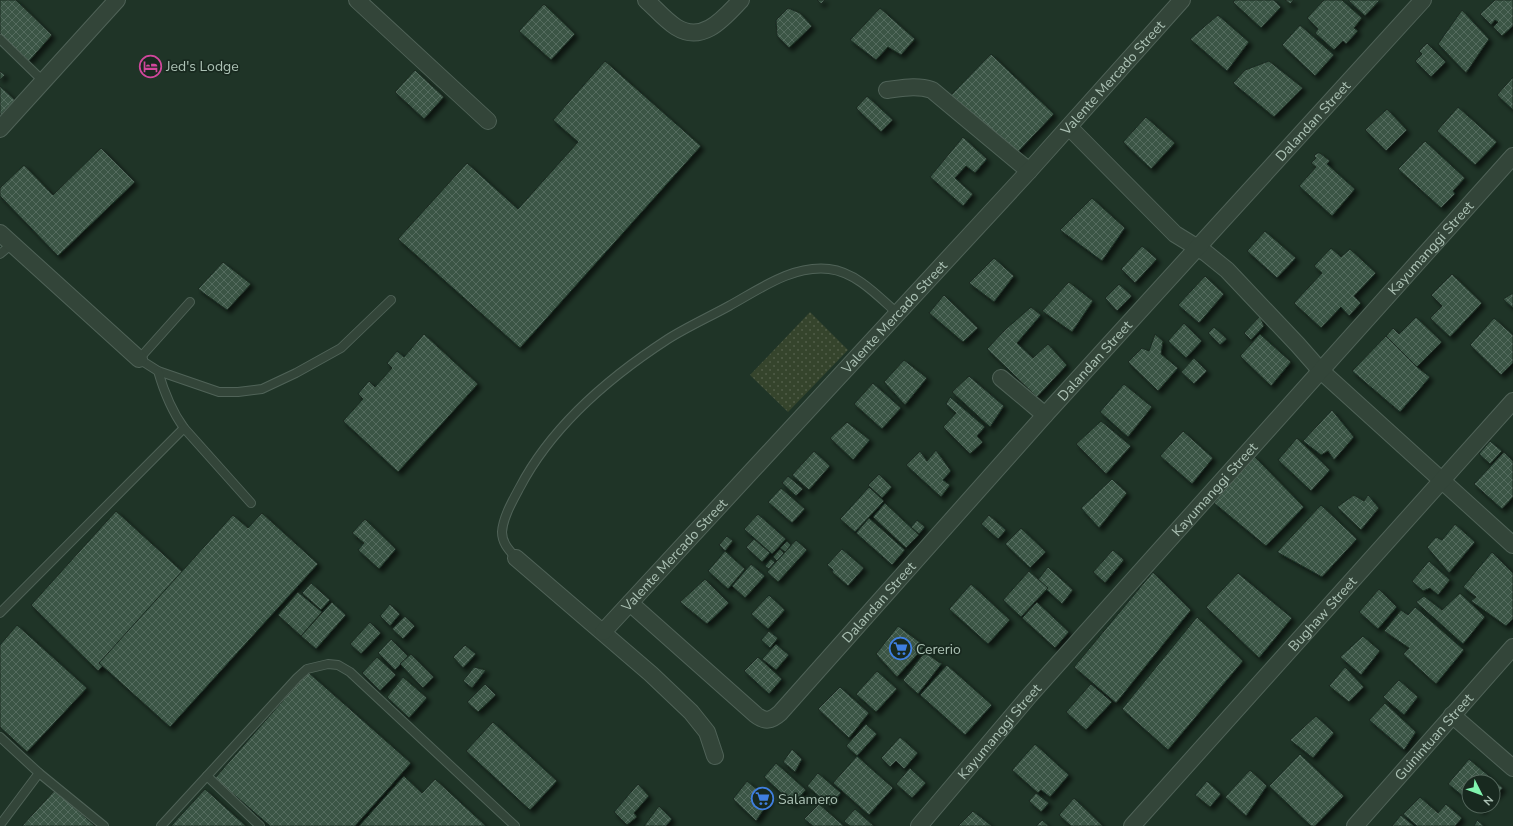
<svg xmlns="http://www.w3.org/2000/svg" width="1513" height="826" font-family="'Nunito Sans',sans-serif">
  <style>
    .park { fill: url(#park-dots) }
    .building { fill: url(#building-cross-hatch); stroke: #1a2b21; filter: url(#shadow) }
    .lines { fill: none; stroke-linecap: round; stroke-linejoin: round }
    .lane-casing { stroke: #506358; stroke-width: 10 }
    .street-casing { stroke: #506358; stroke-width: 18 }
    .lane { stroke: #334539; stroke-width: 8 }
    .street { stroke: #334539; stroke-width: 16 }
    .labels { text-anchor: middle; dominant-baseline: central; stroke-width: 3.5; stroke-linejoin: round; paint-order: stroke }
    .poi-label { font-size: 14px; fill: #acc2b5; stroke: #18291f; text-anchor: start }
    .street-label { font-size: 14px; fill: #acc2b5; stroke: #18291f }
  </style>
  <defs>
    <pattern id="park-dots" width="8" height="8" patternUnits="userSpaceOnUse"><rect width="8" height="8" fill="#35442c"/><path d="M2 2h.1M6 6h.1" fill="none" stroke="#505d48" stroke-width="1.8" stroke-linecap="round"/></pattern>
    <pattern id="building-cross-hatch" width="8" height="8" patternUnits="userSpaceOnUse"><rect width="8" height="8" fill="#3b5545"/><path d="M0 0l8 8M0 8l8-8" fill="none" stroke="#556c5e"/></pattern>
    <filter id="shadow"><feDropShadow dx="3.5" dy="3.5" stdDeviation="2" flood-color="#0009"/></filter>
  </defs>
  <rect width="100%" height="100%" fill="#1f3427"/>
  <path class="park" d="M810 312 848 350 788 412 750 375Z"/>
  <g class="building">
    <path d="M0 0H16L52 35 29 61 0 34Z"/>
    <path d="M817 0H825L821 4Z"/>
    <path d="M1235 0H1274L1281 7 1261 28 1233 2Z"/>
    <path d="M1285 0H1294L1290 4Z"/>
    <path d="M1324 0H1342L1362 18 1354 28 1358 31 1346 44 1343 41 1334 50 1315 33 1318 29 1307 18Z"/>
    <path d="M1348 0H1380L1365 16Z"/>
    <path d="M1495 0H1513V26L1502 36 1493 27 1498 22 1495 20 1491 25 1480 14Z"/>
    <path d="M544 4 575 34 551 60 519 31Z"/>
    <path d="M788 8 800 13 812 26 789 48 777 36 776 20Z"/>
    <path d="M880 8 915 39 901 55 888 47 876 60 850 40Z"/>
    <path d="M1462 10 1489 39 1466 73 1438 44Z"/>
    <path d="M1218 15 1249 42 1227 71 1190 39Z"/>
    <path d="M1300 25 1334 55 1315 76 1282 45Z"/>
    <path d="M1427 43 1446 62 1431 77 1415 61 1422 54 1419 51Z"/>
    <path d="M991 54 1054 114 1014 156 951 95Z"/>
    <path d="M605 61 701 146 520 348 398 239 467 163 518 209 578 142 553 120Z"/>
    <path d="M1269 61 1303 88 1274 117 1233 83 1245 70Z"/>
    <path d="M415 70 444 97 424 119 395 92Z"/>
    <path d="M0 71 5 75 0 80Z"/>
    <path d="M1513 77V110L1497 95Z"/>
    <path d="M0 86 15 100 0 116Z"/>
    <path d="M867 96 893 120 881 132 856 108Z"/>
    <path d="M1458 107 1497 142 1475 165 1437 131Z"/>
    <path d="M1387 109 1407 130 1386 151 1365 130Z"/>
    <path d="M1146 117 1175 143 1151 169 1123 142Z"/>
    <path d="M963 137 987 159 975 173 966 166 955 178 973 194 963 206 930 177Z"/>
    <path d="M1425 141 1465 178 1453 191 1455 194 1441 208 1398 169Z"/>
    <path d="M101 148 135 182 58 256 0 196V188L24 165 53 195Z"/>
    <path d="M1317 153H1320L1330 161 1327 164 1355 189 1332 216 1299 186 1316 167 1311 163 1316 158 1314 156Z"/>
    <path d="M1092 198 1125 228 1102 261 1060 230Z"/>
    <path d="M1265 231 1296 258 1277 278 1247 251Z"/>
    <path d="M1142 246 1157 259 1135 283 1121 269Z"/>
    <path d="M1331 248 1341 257 1350 249 1376 273 1354 296 1361 303 1349 316 1341 307 1321 328 1294 303 1322 273 1314 266Z"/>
    <path d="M994 258 1014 276 994 302 969 283Z"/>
    <path d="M223 262 251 284 227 310 198 289Z"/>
    <path d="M1452 274 1482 303 1450 337 1430 318 1442 306 1431 295Z"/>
    <path d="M1205 276 1224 294 1199 323 1178 305Z"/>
    <path d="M1069 282 1093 301 1072 332 1042 311Z"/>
    <path d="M1119 284 1132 296 1117 311 1105 298Z"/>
    <path d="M1513 293V308L1503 299Z"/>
    <path d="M944 295 978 328 963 342 929 313Z"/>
    <path d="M1031 307 1041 315 1017 343 1033 358 1048 344 1067 365 1037 397 987 349 1006 329Z"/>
    <path d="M1260 316 1264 326 1251 340 1244 333Z"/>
    <path d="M1416 317 1442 342 1417 367 1386 336 1393 328 1399 334Z"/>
    <path d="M1494 318 1513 335V363L1501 375 1470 345Z"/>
    <path d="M1184 323 1202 341 1186 358 1168 341Z"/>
    <path d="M1214 327 1227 339 1220 345 1208 333Z"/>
    <path d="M424 334 478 384 398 472 343 421 363 399 358 394 369 381 375 387 392 368 387 363 397 351 404 357Z"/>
    <path d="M1155 334 1163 341 1161 354 1178 368 1158 391 1128 362 1142 348 1149 351Z"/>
    <path d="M1260 334 1291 362 1271 386 1240 356Z"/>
    <path d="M1386 336 1417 367 1430 377 1400 412 1352 371Z"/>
    <path d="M1194 358 1207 371 1194 384 1181 372Z"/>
    <path d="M904 360 927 378 905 405 884 382Z"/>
    <path d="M969 376 1004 406 990 427 952 392Z"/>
    <path d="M873 383 901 408 882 429 854 404Z"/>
    <path d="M1124 384 1152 407 1128 437 1100 412Z"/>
    <path d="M950 397 985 427 977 436 983 442 970 454 943 427 956 413 946 404Z"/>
    <path d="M1332 410 1354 437 1334 460 1328 451 1321 455 1303 441Z"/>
    <path d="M1101 421 1131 446 1106 474 1076 444Z"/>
    <path d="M847 422 870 440 853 460 830 438Z"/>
    <path d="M1183 431 1213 458 1192 484 1160 456Z"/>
    <path d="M1297 438 1330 470 1311 491 1278 460Z"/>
    <path d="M1490 441 1502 451 1490 464 1479 454Z"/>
    <path d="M936 450 951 471 943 480 950 485 941 497 906 465 920 451 927 461Z"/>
    <path d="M814 451 830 466 809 490 792 475Z"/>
    <path d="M1504 452 1513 461V497L1502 509 1474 484Z"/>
    <path d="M1254 456 1304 507 1266 546 1214 503Z"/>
    <path d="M879 474 892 487 882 498 868 485Z"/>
    <path d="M788 476 803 489 796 496 782 483Z"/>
    <path d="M1112 479 1127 493 1099 528 1081 508Z"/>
    <path d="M869 487 884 501 855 532 840 519Z"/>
    <path d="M781 488 805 509 792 523 768 502Z"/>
    <path d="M1354 495 1364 501 1368 495 1379 508 1361 530 1337 507Z"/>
    <path d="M885 503 919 535 906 548 873 517Z"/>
    <path d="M1321 505 1357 539 1322 577 1277 552Z"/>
    <path d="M116 511 186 575 98 671 31 605Z"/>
    <path d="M262 513 318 564 170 727 99 663 233 515 248 528Z"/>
    <path d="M758 514 786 539 772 554 744 529Z"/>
    <path d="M989 515 1006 530 998 539 981 524Z"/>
    <path d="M869 518 905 550 892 565 856 533Z"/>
    <path d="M365 519 396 549 379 569 358 550 364 543 352 533Z"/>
    <path d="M917 520 925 527 919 534 911 527Z"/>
    <path d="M1455 524 1475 542 1449 573 1427 547 1436 537 1442 540Z"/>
    <path d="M1021 528 1046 552 1030 568 1005 544Z"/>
    <path d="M727 536 733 541 725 551 719 545Z"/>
    <path d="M754 539 770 553 762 562 746 547Z"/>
    <path d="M796 540 807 550 778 582 767 572Z"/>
    <path d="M787 541 791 545 785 552 780 548Z"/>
    <path d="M780 549 784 553 777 561 773 557Z"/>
    <path d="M842 549 864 568 848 586 832 572 833 570 827 565Z"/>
    <path d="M1113 550 1124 560 1105 583 1093 572Z"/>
    <path d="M725 551 745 569 728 589 708 571Z"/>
    <path d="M1492 552 1513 573V619L1506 626 1471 601 1476 597 1463 587Z"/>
    <path d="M771 559 775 562 769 569 765 566Z"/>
    <path d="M1429 561 1450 580 1438 595 1430 588 1423 591 1412 581Z"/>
    <path d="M751 564 765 576 745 598 732 586Z"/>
    <path d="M1048 567 1073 590 1062 604 1037 581Z"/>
    <path d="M1029 571 1048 588 1021 617 1003 600Z"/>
    <path d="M1153 572 1191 610 1116 703 1074 667Z"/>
    <path d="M1238 573 1292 618 1259 658 1206 607Z"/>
    <path d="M705 579 729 603 707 624 680 602Z"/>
    <path d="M311 583 330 600 321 610 302 593Z"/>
    <path d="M971 584 1010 620 988 644 949 609Z"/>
    <path d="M1379 589 1397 607 1378 629 1359 612Z"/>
    <path d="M298 592 322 612 301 636 278 615Z"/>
    <path d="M1460 593 1485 617 1463 644 1416 602 1424 596 1442 610Z"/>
    <path d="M769 595 785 610 768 629 751 614Z"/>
    <path d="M332 602 346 615 316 649 301 636Z"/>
    <path d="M1037 602 1069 632 1055 648 1022 618Z"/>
    <path d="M390 604 400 614 390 626 380 616Z"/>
    <path d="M1415 607 1464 650 1436 684 1403 654 1409 648 1384 631 1401 610 1408 615Z"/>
    <path d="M405 616 415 626 403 639 392 629Z"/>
    <path d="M1197 617 1243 661 1168 750 1122 709Z"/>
    <path d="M370 622 381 633 361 654 350 644Z"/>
    <path d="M17 625 87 688 27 752 0 727V645Z"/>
    <path d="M898 626 925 646 897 677 876 654Z"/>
    <path d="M769 631 778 638 770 648 761 640Z"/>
    <path d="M1363 636 1380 651 1361 675 1340 657Z"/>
    <path d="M391 639 408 656 395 670 378 653Z"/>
    <path d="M776 644 789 655 776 670 762 659Z"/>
    <path d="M465 645 476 654 463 668 453 657Z"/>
    <path d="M925 652 940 663 943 662 918 694 903 680Z"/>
    <path d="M411 654 434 677 423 688 400 664Z"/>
    <path d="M377 657 396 675 380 691 362 673Z"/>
    <path d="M758 657 782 679 769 694 744 671Z"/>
    <path d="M947 665 992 705 965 735 920 695Z"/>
    <path d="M474 667 486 670 472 688 463 681Z"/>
    <path d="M1345 667 1364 687 1349 702 1329 686Z"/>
    <path d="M877 671 897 689 876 712 856 694Z"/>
    <path d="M308 672 411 763 355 826H270L215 778Z"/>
    <path d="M403 677 427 698 409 718 387 697Z"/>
    <path d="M1399 680 1418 697 1404 715 1383 697Z"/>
    <path d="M485 684 496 695 478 712 467 702Z"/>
    <path d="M1091 684 1112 702 1086 730 1066 712Z"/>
    <path d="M840 687 869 713 849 738 818 709Z"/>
    <path d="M1385 703 1416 732 1404 750 1369 720Z"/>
    <path d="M1316 716 1334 733 1313 758 1290 740Z"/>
    <path d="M493 722 557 781 530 810 466 751Z"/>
    <path d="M866 724 877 734 857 756 846 746Z"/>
    <path d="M900 737 918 753 904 769 896 761 890 767 881 758Z"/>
    <path d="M1035 744 1069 775 1050 797 1041 790 1038 793 1012 770Z"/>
    <path d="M792 749 802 759 795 772 783 762Z"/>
    <path d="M1300 754 1344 796 1315 826H1311L1269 786Z"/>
    <path d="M857 756 893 788 869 815 833 783Z"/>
    <path d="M1469 759 1503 788 1493 798V782H1469V801L1448 784Z"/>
    <path d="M776 763 806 790 793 804 764 777Z"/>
    <path d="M910 768 926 783 912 798 896 784Z"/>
    <path d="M1250 770 1267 786 1246 816 1225 797Z"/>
    <path d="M818 773 841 793 830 806 807 786Z"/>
    <path d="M404 776 422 793 435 779 486 826H359Z"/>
    <path d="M747 781 770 800 756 821 733 799Z"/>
    <path d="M1207 781 1221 794 1210 807 1195 795Z"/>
    <path d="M638 784 649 796 634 813 637 817 627 825 614 812Z"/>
    <path d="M205 789 246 826H171Z"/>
    <path d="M55 790 95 826H22Z"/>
    <path d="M1036 793 1049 803 1041 812 1029 801Z"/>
    <path d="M1420 797 1438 813 1446 804 1462 818 1455 826H1417L1403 814Z"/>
    <path d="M1074 798 1103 826H1071L1059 815Z"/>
    <path d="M819 804 844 826H813L804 819Z"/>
    <path d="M659 806 672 819 666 826H644Z"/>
    <path d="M1475 806H1486L1481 811Z"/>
    <path d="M855 809 874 826H850L844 821Z"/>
    <path d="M973 811 992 826H958Z"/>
    <path d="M1401 815 1414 826H1392Z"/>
    <path d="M1042 820 1049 826H1036Z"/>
    <path d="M1477 820 1484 826H1474Z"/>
  </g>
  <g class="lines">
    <defs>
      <g id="lane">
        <path d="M0 39 43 81"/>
        <path d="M0 254 12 244"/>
        <path d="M190 302 139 359 158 371 219 392H238L262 389 296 373 341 348 391 300"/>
        <path d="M158 371C164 392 171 410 184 428"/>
        <path d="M516 558C509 550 502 543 502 532 503 517 513 500 520 487 552 426 611 376 668 339 687 327 709 317 729 306 760 289 792 265 829 269 856 272 878 296 897 313"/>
        <path d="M0 613 184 428 251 503"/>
        <path d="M0 737 39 773 0 825"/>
        <path d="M39 773 104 826"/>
        <path d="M207 776 260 826"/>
        <path d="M161 826 297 678 307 669 328 664 338 665 350 672 515 826"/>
      </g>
      <g id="street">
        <path d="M357 0 488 121"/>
        <path d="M646 0C656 9 665 20 676 27 703 44 724 18 741 0"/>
        <path d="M887 90C903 88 917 85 932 90L1029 171"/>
        <path d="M1069 127 1175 234 1206 253 1227 270 1298 345 1320 370 1513 545"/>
        <path d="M0 129 117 0"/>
        <path d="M0 233 139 359"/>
        <path d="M1001 378 1045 415"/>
        <path d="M516 558 651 674 691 712 707 732 715 756"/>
        <path id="s1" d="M630 603 756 715C765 722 771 721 780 713L1045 415 1423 0"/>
        <path id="s2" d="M603 632 1029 171 1182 0"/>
        <path d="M1452 715 1513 768"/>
        <path id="s3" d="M919 826 1030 695 1513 156"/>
        <path id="s4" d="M1132 826 1513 401"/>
        <path id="s5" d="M1355 826 1513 647"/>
      </g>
    </defs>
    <use href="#lane" class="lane-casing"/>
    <use href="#street" class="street-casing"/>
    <use href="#lane" class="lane"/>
    <use href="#street" class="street"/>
  </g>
  <defs>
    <symbol id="hotel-ring" viewBox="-11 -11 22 22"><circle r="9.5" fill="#18291f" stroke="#d1479c" stroke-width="1.5"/><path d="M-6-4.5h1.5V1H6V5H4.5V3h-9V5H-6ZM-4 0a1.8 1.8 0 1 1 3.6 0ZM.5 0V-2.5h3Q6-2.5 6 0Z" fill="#d1479c"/></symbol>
    <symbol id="supermarket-ring" viewBox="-11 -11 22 22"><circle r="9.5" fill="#18291f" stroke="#3f7fe0" stroke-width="1.5"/><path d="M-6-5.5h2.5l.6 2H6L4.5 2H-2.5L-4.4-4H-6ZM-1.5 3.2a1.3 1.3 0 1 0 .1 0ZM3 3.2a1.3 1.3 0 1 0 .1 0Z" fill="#3f7fe0"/></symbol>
  </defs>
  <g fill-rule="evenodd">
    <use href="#hotel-ring" x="138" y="54" width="25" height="25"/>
    <use href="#supermarket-ring" x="888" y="636" width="25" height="25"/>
    <use href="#supermarket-ring" x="750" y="786" width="25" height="25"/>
  </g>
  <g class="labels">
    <g class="poi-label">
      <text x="166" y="66">Jed's Lodge</text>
      <text x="916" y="649">Cererio</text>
      <text x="778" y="799">Salamero</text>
    </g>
    <g class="street-label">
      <text stroke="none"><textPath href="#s2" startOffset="753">Valente Mercado Street</textPath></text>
      <text stroke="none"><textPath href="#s1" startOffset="992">Dalandan Street</textPath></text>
      <text stroke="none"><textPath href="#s3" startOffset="772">Kayumanggi Street</textPath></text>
      <text stroke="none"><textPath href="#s2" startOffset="429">Valente Mercado Street</textPath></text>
      <text stroke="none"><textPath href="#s1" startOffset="668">Dalandan Street</textPath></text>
      <text stroke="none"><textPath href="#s3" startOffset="448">Kayumanggi Street</textPath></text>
      <text stroke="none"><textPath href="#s2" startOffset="105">Valente Mercado Street</textPath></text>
      <text stroke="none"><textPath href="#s1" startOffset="344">Dalandan Street</textPath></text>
      <text stroke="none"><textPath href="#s4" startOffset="285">Bughaw Street</textPath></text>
      <text stroke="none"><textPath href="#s3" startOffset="124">Kayumanggi Street</textPath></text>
      <text stroke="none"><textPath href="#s5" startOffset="119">Guinintuan Street</textPath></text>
    </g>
  </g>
  <g transform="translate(1481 794) rotate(132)"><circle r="19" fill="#18291f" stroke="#53665b"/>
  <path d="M0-3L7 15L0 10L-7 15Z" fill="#80f4ae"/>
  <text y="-6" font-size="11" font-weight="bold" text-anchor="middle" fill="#acc2b5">N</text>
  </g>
</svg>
